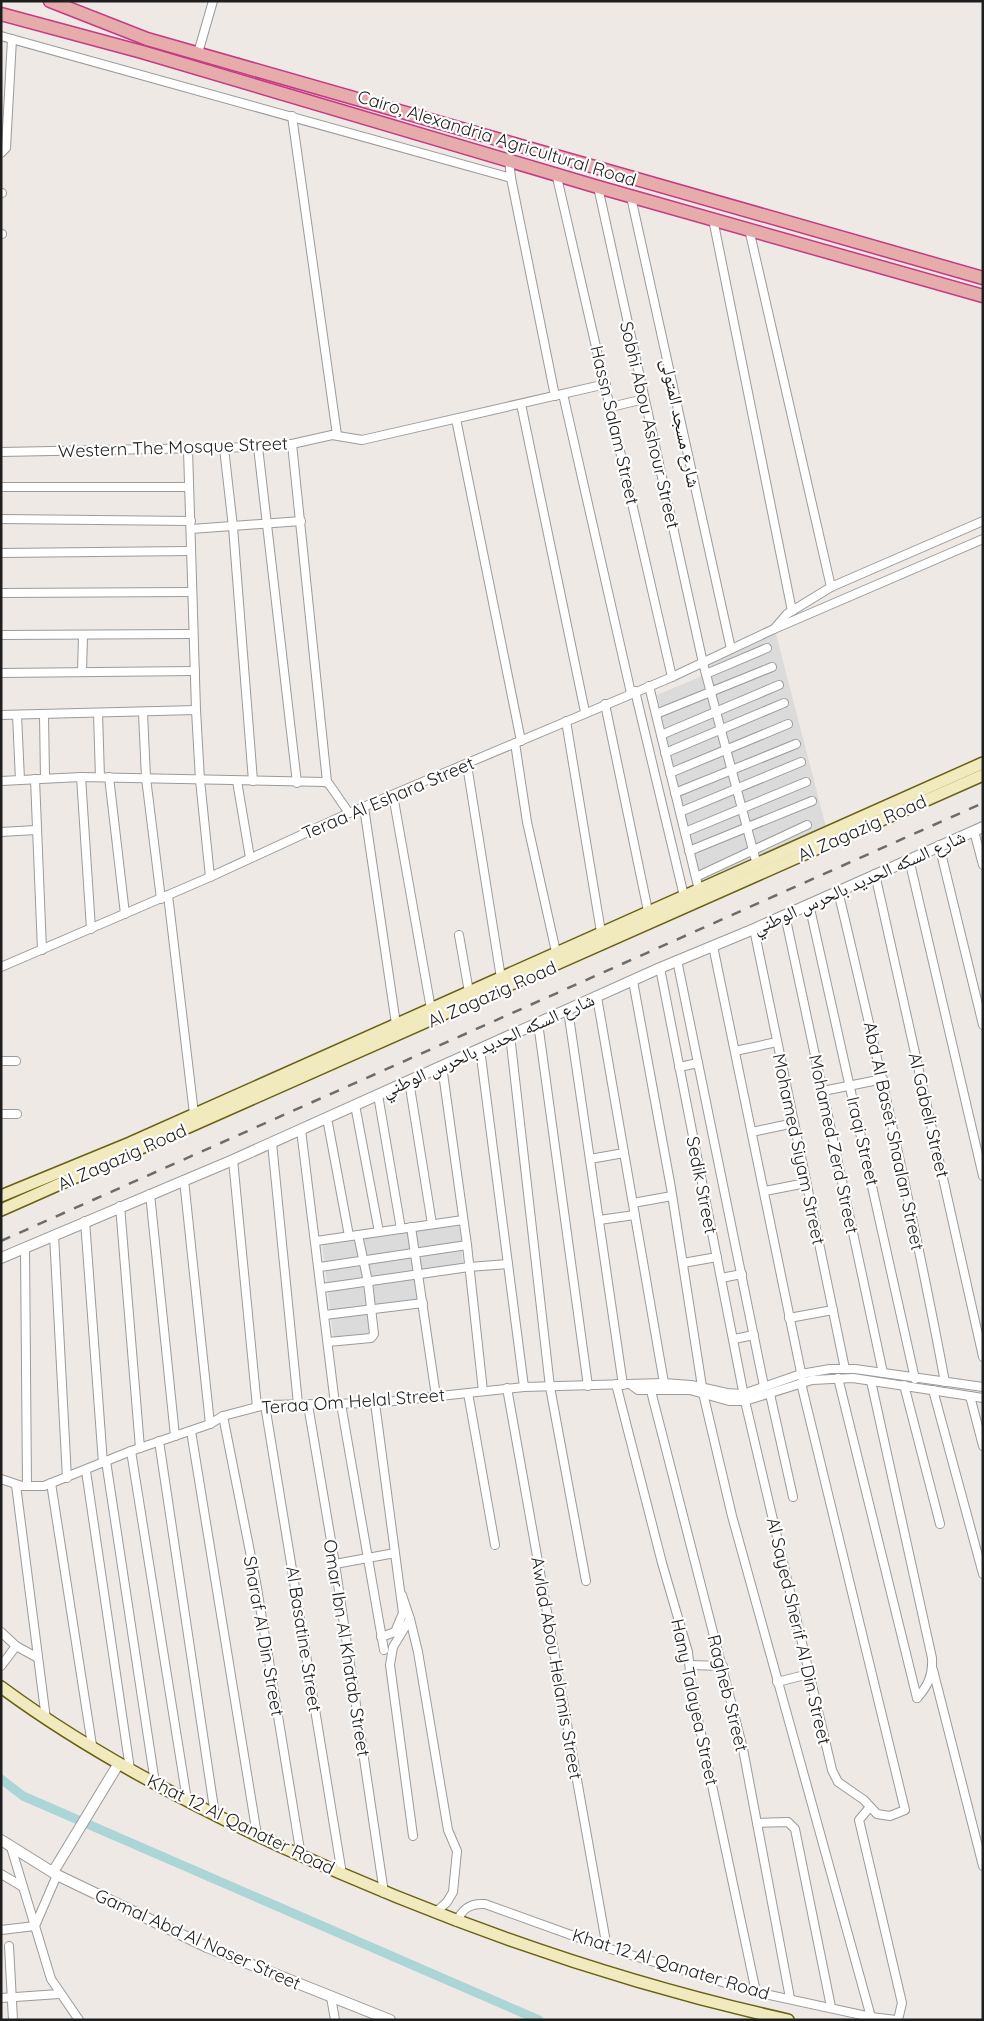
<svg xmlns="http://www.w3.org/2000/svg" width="984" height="2021" font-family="Quicksand,'Noto Naskh Arabic',sans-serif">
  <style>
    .residential { fill: #dcdbdb }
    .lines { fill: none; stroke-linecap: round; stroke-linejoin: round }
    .canal { stroke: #abd5d6; stroke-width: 9 }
    .minor-casing { stroke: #9b9b9b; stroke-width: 10 }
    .tertiary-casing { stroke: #9b9b9b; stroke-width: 12 }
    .secondary-casing { stroke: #686012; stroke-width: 14 }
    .trunk-casing { stroke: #c53985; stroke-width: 15 }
    .minor { stroke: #fff; stroke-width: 8 }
    .tertiary { stroke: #fff; stroke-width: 10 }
    .secondary { stroke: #f2eabf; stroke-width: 11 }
    .trunk { stroke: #e6acac; stroke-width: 12 }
    .rail { stroke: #6c6c6c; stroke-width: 2.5; stroke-dasharray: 10 10; stroke-linecap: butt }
    .labels { text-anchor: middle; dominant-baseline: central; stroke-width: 4.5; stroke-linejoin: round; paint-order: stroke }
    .street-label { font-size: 18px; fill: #1e1e1e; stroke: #fff }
  </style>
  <rect width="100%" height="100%" fill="#eee9e5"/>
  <g class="residential">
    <path d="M776 634 826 827 700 881 657 695 702 676 700 666Z"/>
    <path d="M459 1223 463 1264 422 1271 425 1301 374 1307V1336L334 1342 322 1244Z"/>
  </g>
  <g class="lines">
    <path class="canal" d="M1 1779 23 1796 539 2020"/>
    <defs>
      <g id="minor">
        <path d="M1 36 511 178 509 160"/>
        <path d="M198 53 213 1"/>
        <path d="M292 116 337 435"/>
        <path d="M1 153 6 148 12 39"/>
        <path d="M556 173 672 677"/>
        <path d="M511 178 555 396"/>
        <path d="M598 187 703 663 757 865"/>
        <path d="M1 193H2"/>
        <path d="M631 197 731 649"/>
        <path d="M713 219 792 611"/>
        <path d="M749 229 831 587"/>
        <path d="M1 234H2"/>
        <path d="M563 394 631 693"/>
        <path d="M521 404 585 712"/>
        <path d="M611 407 644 399"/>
        <path d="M456 419 521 741"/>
        <path d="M292 444 327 782"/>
        <path d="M258 447 297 783"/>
        <path d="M224 448 233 527 253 781"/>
        <path d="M188 450 196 710 200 780 210 877"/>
        <path d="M1 452 258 447 292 444 332 435 362 440 606 384"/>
        <path d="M1 487H189"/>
        <path d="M1 519 191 521"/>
        <path d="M191 529 301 521"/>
        <path d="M1 553 190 551"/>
        <path d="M1 593 191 592"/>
        <path d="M774 629 787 614 831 587 983 521"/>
        <path d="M1 635 192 634"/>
        <path d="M82 672 83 635"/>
        <path d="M1 673 195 671"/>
        <path d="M706 674 767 648"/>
        <path d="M649 686 699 890"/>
        <path d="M635 691 684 896"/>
        <path d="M605 704 648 911"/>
        <path d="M98 713 100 777"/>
        <path d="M143 713 146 778 161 899"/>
        <path d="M656 714 772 667"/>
        <path d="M1 715 196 710"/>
        <path d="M17 715 20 780"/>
        <path d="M44 715 45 778"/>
        <path d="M566 721 601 932"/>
        <path d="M661 735 779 685"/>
        <path d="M515 743 527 822 556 952"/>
        <path d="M665 753 784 703"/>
        <path d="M467 765 501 978"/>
        <path d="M670 773 788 724"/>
        <path d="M81 777 91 929"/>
        <path d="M109 777 125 914"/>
        <path d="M35 779 42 950"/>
        <path d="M1 781 81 777 325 782 329 784 349 813"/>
        <path d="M237 781 250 858"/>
        <path d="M675 793 796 744"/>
        <path d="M393 795 431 1009"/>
        <path d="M364 807 396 1024"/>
        <path d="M680 812 801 762"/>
        <path d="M974 831 983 865"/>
        <path d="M1 832 36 830"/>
        <path d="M685 832 806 782"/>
        <path d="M939 845 983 1025"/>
        <path d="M689 851 812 801"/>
        <path d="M909 859 983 1176"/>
        <path d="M875 874 983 1357"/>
        <path d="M696 877 807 825"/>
        <path d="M838 891C877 1054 914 1217 945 1382"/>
        <path d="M168 895 194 1114"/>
        <path d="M809 904 915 1379"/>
        <path d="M785 915 883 1373"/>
        <path d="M754 929 845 1369"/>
        <path d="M459 935 469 992"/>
        <path d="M713 946 802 1377"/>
        <path d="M677 960 764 1386"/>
        <path d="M1 967 210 877 349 813 672 677 774 629 983 539"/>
        <path d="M660 968 745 1401 832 1770 838 1782 864 1800 877 1814 890 1816 905 1810 801 1383"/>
        <path d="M633 981 671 1188 703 1393 732 1516 871 2017"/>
        <path d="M597 997 664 1383"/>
        <path d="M568 1010 623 1385"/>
        <path d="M538 1023 588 1386"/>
        <path d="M510 1035 550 1387 586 1581"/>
        <path d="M480 1049 524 1387"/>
        <path d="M735 1051 777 1042"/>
        <path d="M1 1061H16"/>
        <path d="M442 1066 467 1245 483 1391"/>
        <path d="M679 1067 698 1063"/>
        <path d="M409 1081 432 1224"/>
        <path d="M823 1091 883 1079"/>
        <path d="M378 1095 401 1229"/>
        <path d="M355 1105 379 1232"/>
        <path d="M1 1114H17"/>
        <path d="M327 1118 349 1236"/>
        <path d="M301 1130 335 1404"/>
        <path d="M752 1132 794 1123"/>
        <path d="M272 1143 298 1404"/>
        <path d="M590 1159 624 1153"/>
        <path d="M233 1160 257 1407"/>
        <path d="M184 1180 210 1424"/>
        <path d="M765 1191 806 1183"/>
        <path d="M150 1194 175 1436"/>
        <path d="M633 1203 672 1196"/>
        <path d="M120 1206 140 1448"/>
        <path d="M599 1220 635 1215"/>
        <path d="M85 1221 103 1463"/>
        <path d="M411 1227 436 1396"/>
        <path d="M54 1235 67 1478"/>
        <path d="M316 1241 463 1220"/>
        <path d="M25 1248 27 1486"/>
        <path d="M683 1263 717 1257"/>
        <path d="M320 1267 467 1245"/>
        <path d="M721 1278 742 1274"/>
        <path d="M322 1288 469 1267 508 1264"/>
        <path d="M325 1315 423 1303"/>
        <path d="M789 1318 833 1310"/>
        <path d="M734 1339 754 1335"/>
        <path d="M328 1342 371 1338 374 1334 368 1282 358 1235"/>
        <path d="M838 1378 917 1698"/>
        <path d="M871 1381 932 1658C933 1675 928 1686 917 1698"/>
        <path d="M616 1384 662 1563 688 1652 692 1691 756 1992"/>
        <path d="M630 1384 638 1390H690L729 1401H745L812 1380 853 1378 983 1398"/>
        <path d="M904 1385 940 1524"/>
        <path d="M507 1388 607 1948"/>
        <path d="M933 1390 983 1574"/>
        <path d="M651 1391 743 1749 790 1998"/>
        <path d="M468 1393 495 1545"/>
        <path d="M770 1394 793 1497"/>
        <path d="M970 1396 983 1446"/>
        <path d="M375 1403 403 1613 395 1632 381 1637"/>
        <path d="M341 1404 384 1650"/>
        <path d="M265 1405 342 1874"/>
        <path d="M308 1405 335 1564 384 1893"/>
        <path d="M223 1416 256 1582 301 1856"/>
        <path d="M191 1431 257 1835"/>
        <path d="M159 1441 215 1815"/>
        <path d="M131 1451 187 1800"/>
        <path d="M106 1461 155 1783"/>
        <path d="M86 1471 130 1769"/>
        <path d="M1 1479 22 1486H44L131 1451 210 1424 223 1416 265 1405 375 1403 524 1387 664 1383 691 1385 727 1393 743 1394 801 1374 830 1369H855L983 1387"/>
        <path d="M51 1483 92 1745"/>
        <path d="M16 1485 46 1719"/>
        <path d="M335 1564 395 1553"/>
        <path d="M402 1595 410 1619 418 1652 448 1830 457 1851 453 1892 447 1902 435 1913"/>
        <path d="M410 1619 393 1647 390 1665 413 1836"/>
        <path d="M1 1632 16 1646 38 1658"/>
        <path d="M690 1665 723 1666"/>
        <path d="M1 1666 16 1646"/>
        <path d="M933 1670 983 1866"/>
        <path d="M777 1682 809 1674"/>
        <path d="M870 1807 859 1820 902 2003 898 2020"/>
        <path d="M757 1823 788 1822 795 1829 831 2007"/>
        <path d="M11 1847 51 1979 79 2020"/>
        <path d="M1 1874 23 1887"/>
        <path d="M457 1922C462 1908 471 1903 485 1904L607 1948 756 1992 871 2017 896 2020"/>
        <path d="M1 1930 35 1926 57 1875"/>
        <path d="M9 1946 13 2020"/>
        <path d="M331 1997 335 2020"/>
        <path d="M1 1998 59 1994"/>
      </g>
      <g id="tertiary">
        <path d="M1 1258 233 1160 660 968 754 929 983 827"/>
        <path d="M1 1840 57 1875 207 1947 390 2020"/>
        <path d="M53 1872 119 1763"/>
      </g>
      <g id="secondary">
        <path d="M1 1196 130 1143 983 763"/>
        <path d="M1 1210 983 775"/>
        <path d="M1 1687C86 1750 187 1803 282 1847 445 1922 613 1981 788 2020"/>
      </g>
      <g id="trunk">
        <path d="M50 1 147 39 983 278"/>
        <path d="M1 14 142 52 598 187 983 296"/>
      </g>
    </defs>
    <use href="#minor" class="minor-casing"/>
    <use href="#tertiary" class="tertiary-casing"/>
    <use href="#secondary" class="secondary-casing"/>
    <use href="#trunk" class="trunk-casing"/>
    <use href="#minor" class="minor"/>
    <use href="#tertiary" class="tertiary"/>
    <use href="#secondary" class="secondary"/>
    <use href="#trunk" class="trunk"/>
    <path class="rail" d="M1 1241 983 803"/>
  </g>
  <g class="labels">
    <g class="street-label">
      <text transform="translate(497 138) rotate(17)">Cairo, Alexandria Agricultural Road</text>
      <text transform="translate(681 423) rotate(78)">شارع مسجد المتولى</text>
      <text transform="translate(615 425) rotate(77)">Hassn Salam Street</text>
      <text transform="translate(650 425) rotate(77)">Sobhi Abou Ashour Street</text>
      <text transform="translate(173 447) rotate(-2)">Western The Mosque Street</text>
      <text transform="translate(388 798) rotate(-23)">Teraa Al Eshara Street</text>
      <text transform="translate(862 828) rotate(-24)">Al Zagazig Road</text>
      <text transform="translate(859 882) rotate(-24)">شارع السكه الحديد بالحرس الوطني</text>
      <text transform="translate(492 994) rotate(-24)">Al Zagazig Road</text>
      <text transform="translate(488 1045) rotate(-24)">شارع السكه الحديد بالحرس الوطني</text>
      <text transform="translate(929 1115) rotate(77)">Al Gabeli Street</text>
      <text transform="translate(894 1136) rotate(78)">Abd Al Baset Shaalan Street</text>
      <text transform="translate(863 1141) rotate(77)">Iraqi Street</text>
      <text transform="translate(834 1144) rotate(78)">Mohamed Zerd Street</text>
      <text transform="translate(799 1149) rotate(78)">Mohamed Siyam Street</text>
      <text transform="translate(122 1157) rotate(-24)">Al Zagazig Road</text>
      <text transform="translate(702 1185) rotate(79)">Sedik Street</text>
      <text transform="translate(353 1401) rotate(-4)">Teraa Om Helal Street</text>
      <text transform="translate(799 1631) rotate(77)">Al Sayed Sherif Al Din Street</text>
      <text transform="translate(264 1636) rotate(80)">Sharaf Al Din Street</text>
      <text transform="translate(304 1639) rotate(81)">Al Basatine Street</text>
      <text transform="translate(347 1648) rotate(81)">Omar Ibn Al Khatab Street</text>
      <text transform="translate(557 1668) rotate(80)">Awlad Abou Helamis Street</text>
      <text transform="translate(728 1693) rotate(76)">Ragheb Street</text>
      <text transform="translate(695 1702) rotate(78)">Hany Talayea Street</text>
      <text transform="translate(241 1824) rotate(26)">Khat 12 Al Qanater Road</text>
      <text transform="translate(198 1939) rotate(24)">Gamal Abd Al Naser Street</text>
      <text transform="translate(671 1964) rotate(17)">Khat 12 Al Qanater Road</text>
    </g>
  </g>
  <rect width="984" height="2021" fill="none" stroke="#1e1e1e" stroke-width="5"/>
</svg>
